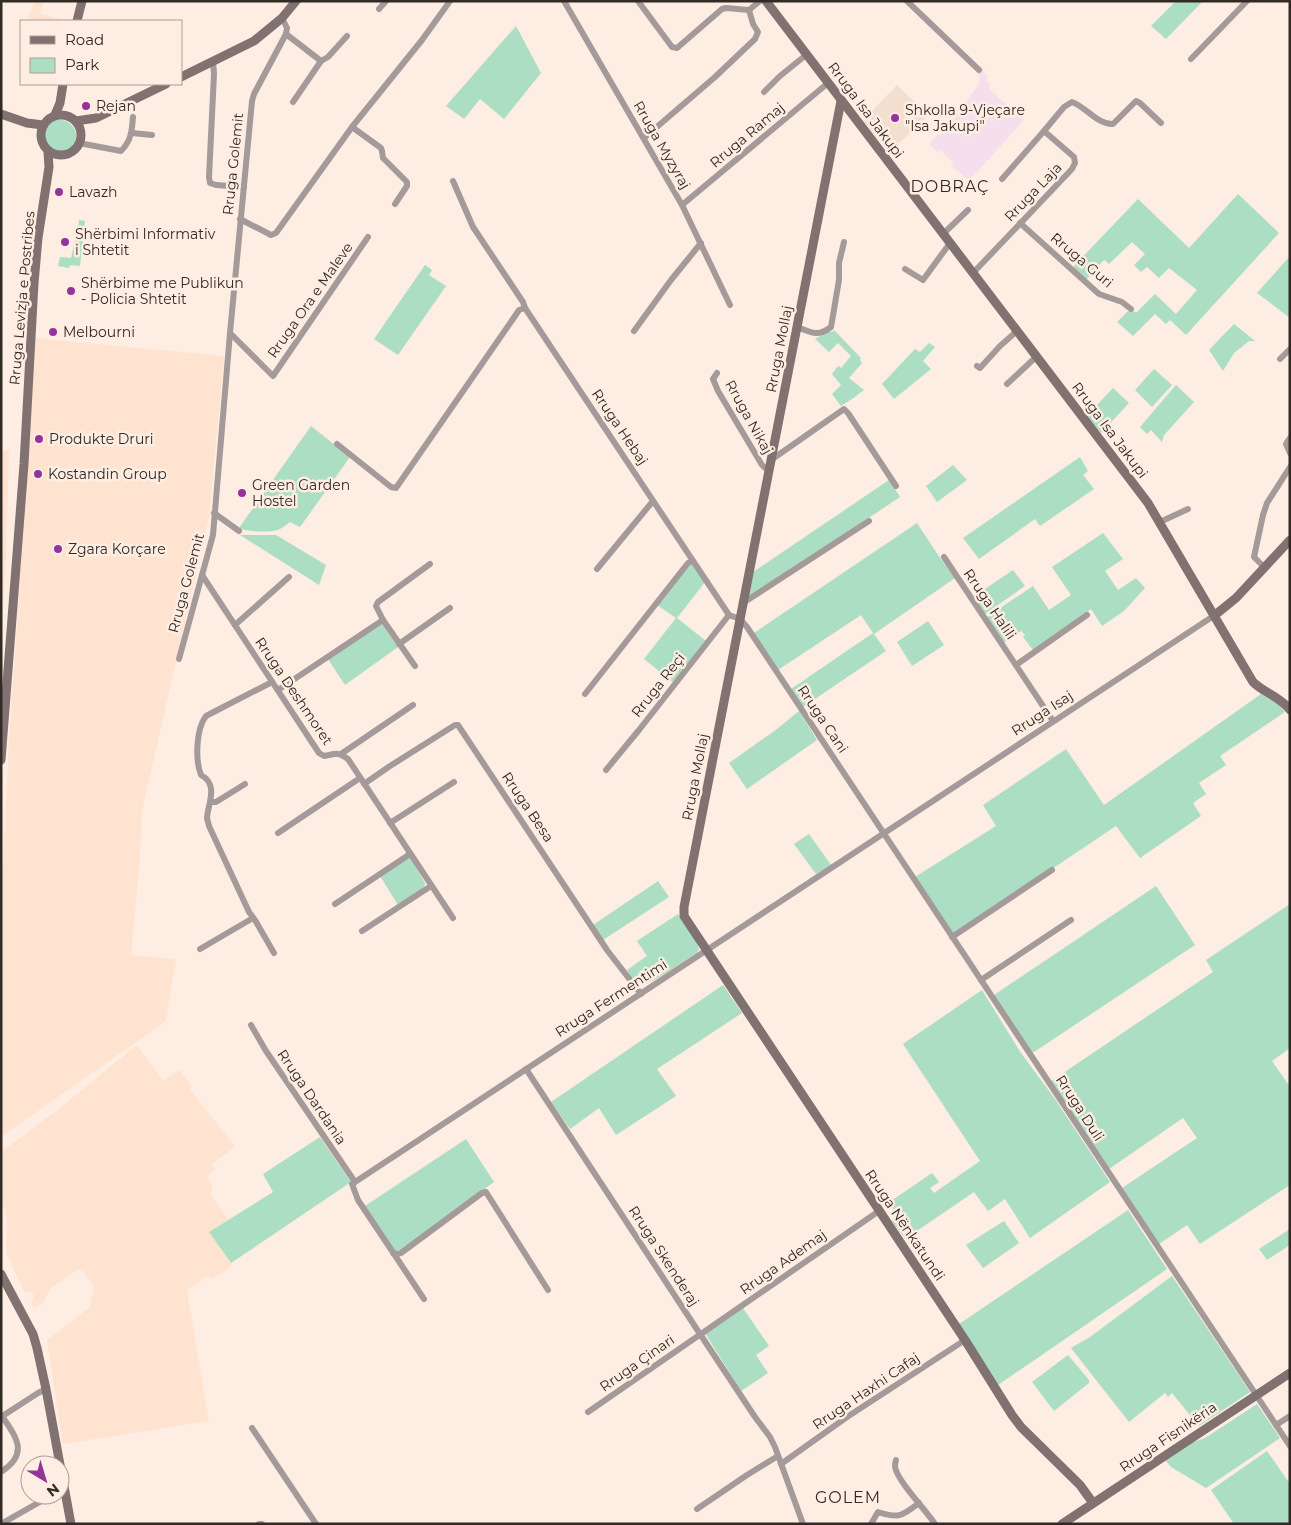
<svg xmlns="http://www.w3.org/2000/svg" width="1291" height="1525" font-family="Montserrat,sans-serif">
  <style>
    .commercial { fill: #f6dfec }
    .built { fill: #fee3d0 }
    .education { fill: #f3dfd0 }
    .green { fill: #abdec2 }
    .lines { fill: none; stroke-linecap: round; stroke-linejoin: round }
    .street { stroke: #a59a9a; stroke-width: 6 }
    .secondary { stroke: #817171; stroke-width: 9 }
    .poi-dot { fill: #94339a; stroke: #feede2; stroke-width: 2 }
    .labels { text-anchor: middle; dominant-baseline: central; stroke-width: 5; stroke-linejoin: round; paint-order: stroke }
    .poi-label { font-size: 14px; fill: #312a25; stroke: #feede2; text-anchor: start }
    .street-label { font-size: 14px; fill: #312a25; stroke: #feede2 }
    .quarter-label { font-size: 16px; letter-spacing: 1px; fill: #312a25; stroke: #feede2 }
  </style>
  <rect width="100%" height="100%" fill="#feede2"/>
  <path class="commercial" d="M982 68 988 77 986 80 991 85 989 89 1024 120 969 181 951 165 953 163 940 150 938 153 929 144 938 134 940 136 960 112 959 111 979 84 980 79 978 73Z"/>
  <g class="built">
    <path d="M35 1H43L40 14 70 21H27Z"/>
    <path d="M33 338 224 356 209 517 142 811 140 857 131 955 176 959 166 1021 1 1137V909L9 742 23 538Z"/>
    <path d="M9 450 6 559 1 627V451Z"/>
    <path d="M137 1045 163 1081 179 1070 192 1086 189 1088 235 1147 211 1165 215 1169 207 1177 213 1188 210 1194 228 1219 210 1232 232 1266 213 1279 207 1276 187 1290 209 1421 63 1444 47 1340 89 1308 94 1288 84 1272 80 1270H77L50 1289 43 1303 34 1309 31 1303 34 1296 32 1292 25 1293 8 1257 6 1251 7 1220 4 1207 1 1202V1152L61 1107Z"/>
  </g>
  <path class="education" d="M897 85 928 115 893 149 881 135 877 138 863 120Z"/>
  <g class="green">
    <path d="M1176 1H1203L1166 39 1151 26Z"/>
    <path d="M516 26 541 73 504 119 480 99 464 119 446 106Z"/>
    <circle cx="60" cy="136" r="16"/>
    <path d="M1238 194 1279 233 1186 335 1170 320 1166 324 1155 314 1133 336 1117 322 1128 311 1137 312 1155 294 1176 314 1197 290 1169 268 1159 278 1147 267 1141 272 1134 265 1145 254 1132 242 1109 264 1105 260 1102 262 1086 280 1073 267 1138 199 1189 248Z"/>
    <path d="M79 220 85 221 80 266 70 265 69 268 58 266 60 257 71 258 76 236H77Z"/>
    <path d="M1290 256V318L1257 293Z"/>
    <path d="M425 265 432 270 429 275 446 286 398 355 374 339Z"/>
    <path d="M1234 324 1255 341H1249L1234 353 1223 371 1209 350Z"/>
    <path d="M834 330 861 358 860 360 862 363 849 378 864 390 852 399 841 406 832 394 841 385 832 374 838 366 841 368 851 356 838 343 829 352 815 339C819 336 823 336 827 332H832Z"/>
    <path d="M929 343 935 347 923 361 931 369 894 399 882 384 915 349 920 352Z"/>
    <path d="M1154 369 1172 385 1152 407 1135 390Z"/>
    <path d="M1176 385 1194 402 1164 435 1162 442 1151 430 1147 434 1140 427Z"/>
    <path d="M1113 388 1129 403 1101 433 1087 416Z"/>
    <path d="M311 426 350 457 300 527 290 522C287 524 284 527 280 529 272 533 247 532 239 528Z"/>
    <path d="M1080 457 1088 471 1083 475 1094 489 1040 526 1035 519 979 559 963 538Z"/>
    <path d="M953 465 967 480 937 502 926 486Z"/>
    <path d="M889 480 900 497 752 596 748 595 753 572Z"/>
    <path d="M917 523 938 555 955 578 874 634 886 651 803 707 791 689 873 633 861 615 778 670 754 633Z"/>
    <path d="M1103 533 1123 559 1105 571 1118 590 1136 578 1145 588 1124 611 1102 626 1091 609 1033 650 1023 637 1025 635 1021 631 1004 643 987 617 1033 586 1049 610 1071 595 1052 567Z"/>
    <path d="M240 535H276L326 565 319 585Z"/>
    <path d="M691 565 694 566 705 582 677 618 706 641 674 683 644 659 676 618 657 605 687 567Z"/>
    <path d="M1013 570 1025 586 985 614 974 598 982 591Z"/>
    <path d="M928 621 944 645 912 666 897 642Z"/>
    <path d="M381 625H383L398 647 345 685 328 659Z"/>
    <path d="M1261 694 1278 704 1285 712 1220 756 1226 765 1199 783 1206 794 1193 803 1201 816 1140 858 1116 826 958 932 953 933 915 877 996 826 983 805 1066 749 1104 805Z"/>
    <path d="M799 711 817 740 747 789 729 763 777 729Z"/>
    <path d="M809 834 831 865 816 874 794 844Z"/>
    <path d="M410 857 425 883 424 888 398 905 380 876Z"/>
    <path d="M658 881 669 897 603 940 593 925Z"/>
    <path d="M1156 886 1195 945 1034 1052H1032L994 995Z"/>
    <path d="M1290 904V1048L1272 1061 1290 1087V1185L1200 1244 1187 1225 1159 1244 1122 1188 1197 1138 1183 1118 1109 1169 1050 1082 1213 972 1206 960Z"/>
    <path d="M678 914 697 943 699 949 697 953C686 959 648 988 638 985 633 983 630 975 627 970L647 956 637 941Z"/>
    <path d="M723 985 742 1013 657 1069 676 1096 616 1135 599 1108 570 1129 551 1102Z"/>
    <path d="M982 990 1021 1053 1055 1099 1110 1182 1030 1238 1005 1199 988 1211 974 1192 905 1239 892 1221 899 1216 888 1203 932 1173 939 1182 930 1188 934 1193 980 1161 903 1044Z"/>
    <path d="M320 1137 351 1182 231 1263 209 1232 273 1192 263 1174Z"/>
    <path d="M466 1139 494 1182 401 1250 396 1251 394 1250 365 1206Z"/>
    <path d="M1128 1210 1167 1269 998 1385 959 1324Z"/>
    <path d="M1004 1221 1019 1243 983 1268 966 1245Z"/>
    <path d="M1290 1229V1245L1267 1260 1259 1249Z"/>
    <path d="M1172 1276 1250 1392 1199 1426 1172 1393 1168 1397 1165 1393 1129 1422 1071 1348 1090 1337Z"/>
    <path d="M743 1308 769 1346 756 1355 768 1373 741 1391 705 1333Z"/>
    <path d="M1068 1355 1089 1380V1383L1054 1411 1032 1382Z"/>
    <path d="M1257 1404 1280 1438 1206 1488 1171 1467 1165 1460 1191 1443 1205 1438Z"/>
    <path d="M1267 1451 1290 1484V1524H1234L1211 1490Z"/>
  </g>
  <g class="lines">
    <g class="street">
      <path d="M564 1 682 205 730 305"/>
      <path d="M638 1 672 47 677 48 722 9 726 8 749 10 760 1"/>
      <path d="M907 1 979 70"/>
      <path d="M379 9 386 1"/>
      <path d="M286 34 321 61"/>
      <path d="M1191 59 1247 1"/>
      <path d="M213 61 214 74 209 177 210 183 216 185 244 187"/>
      <path d="M764 92 780 76 806 55"/>
      <path d="M293 102 321 61 328 57 347 36"/>
      <path d="M352 127 381 148 382 151 383 158 407 182V186L395 204"/>
      <path d="M1044 131 1064 107 1072 102C1086 107 1098 125 1113 124L1136 101 1140 103 1161 123"/>
      <path d="M132 133 152 135"/>
      <path d="M644 138 715 77 755 39 758 32 753 24 749 10"/>
      <path d="M79 143 121 151C131 141 132 131 133 117"/>
      <path d="M453 181 473 227 523 302 525 308 729 615 740 619 747 627 1290 1446"/>
      <path d="M682 205 828 83"/>
      <path d="M240 219 271 235 276 233 352 127 422 40 450 1"/>
      <path d="M1020 223 1099 294 1122 302 1131 309"/>
      <path d="M943 234 968 210"/>
      <path d="M905 269 923 280 950 243"/>
      <path d="M973 273 1072 169 1075 163 1074 157 1044 131 1002 179"/>
      <path d="M797 327C812 333 818 337 831 327L839 280V263L844 242"/>
      <path d="M634 331 671 280 701 243"/>
      <path d="M230 333 273 376 368 237"/>
      <path d="M1280 359 1290 349"/>
      <path d="M977 366 980 368 1000 346 1017 331"/>
      <path d="M717 373 713 379 718 391 762 465 765 468H770"/>
      <path d="M1007 384 1037 356"/>
      <path d="M1290 438 1286 444 1290 453"/>
      <path d="M337 444 391 487 396 488 515 316 519 310 525 308"/>
      <path d="M771 460 844 409 848 413 896 486"/>
      <path d="M214 513 239 531"/>
      <path d="M1160 522 1188 509"/>
      <path d="M944 557 1053 721"/>
      <path d="M1265 568 1254 557 1263 515 1267 503 1290 467"/>
      <path d="M597 569 653 501"/>
      <path d="M202 575 319 753 324 756C336 754 337 751 348 759L453 918"/>
      <path d="M743 603 869 521"/>
      <path d="M235 625 289 577"/>
      <path d="M399 644 450 608"/>
      <path d="M179 659 213 535 230 333 252 101 254 94 286 34 287 28 282 18"/>
      <path d="M1016 665 1087 615"/>
      <path d="M415 666 383 620 376 606 378 602 430 564"/>
      <path d="M272 682 206 716C196 729 195 760 201 775 219 785 208 803 207 818 207 819 209 825 209 826L249 912 255 920 274 953"/>
      <path d="M278 690 383 620"/>
      <path d="M585 694 688 563 693 561"/>
      <path d="M341 754 413 705"/>
      <path d="M606 770 639 730 729 615"/>
      <path d="M364 784 390 766 455 725H458L607 950 641 994"/>
      <path d="M211 802H216L245 784"/>
      <path d="M390 823 454 782"/>
      <path d="M278 833 360 778"/>
      <path d="M335 904 410 854"/>
      <path d="M362 931 431 886"/>
      <path d="M952 937 1052 870"/>
      <path d="M200 949 253 918"/>
      <path d="M981 980 1071 920"/>
      <path d="M251 1025 266 1051 355 1182"/>
      <path d="M526 1069 700 1334 755 1417 770 1437 775 1447 803 1524"/>
      <path d="M393 1253 398 1254 401 1253 482 1193 486 1192 548 1290"/>
      <path d="M424 1299 358 1200 352 1184 1215 615"/>
      <path d="M588 1412 879 1211"/>
      <path d="M1 1417 38 1393 46 1389"/>
      <path d="M1276 1425 1290 1416"/>
      <path d="M252 1428 316 1524"/>
      <path d="M896 1460C895 1463 895 1464 895 1467 898 1482 926 1510 935 1524"/>
      <path d="M781 1464 847 1417 965 1340"/>
      <path d="M1 1472C29 1454 17 1438 2 1416"/>
      <path d="M697 1509 747 1475 778 1456"/>
      <path d="M1 1524 52 1495"/>
      <path d="M259 1524H262"/>
      <path d="M871 1524 878 1512C899 1519 902 1516 919 1503"/>
    </g>
    <g class="secondary">
      <path d="M766 1 1148 503 1253 682C1264 693 1281 697 1290 710"/>
      <path d="M77 21 82 1"/>
      <path d="M181 77 254 41 282 18 296 1"/>
      <path d="M841 101 684 907V916L965 1340 1012 1415 1021 1427 1080 1485 1093 1503"/>
      <path d="M1 114 27 123 43 125"/>
      <circle cx="61" cy="135" r="20"/>
      <path d="M55 115 60 103 63 84"/>
      <path d="M76 121 96 118 166 84"/>
      <path d="M1215 615 1236 598 1290 540"/>
      <path d="M1 760 24 464 34 283 38 238 49 167 48 152"/>
      <path d="M1 1274 33 1334 37 1348 46 1389 71 1524"/>
      <path d="M1062 1524 1290 1373"/>
    </g>
  </g>
  <g class="poi-dot">
    <circle cx="86" cy="106" r="5"/>
    <circle cx="895" cy="118" r="5"/>
    <circle cx="59" cy="192" r="5"/>
    <circle cx="65" cy="242" r="5"/>
    <circle cx="71" cy="291" r="5"/>
    <circle cx="53" cy="332" r="5"/>
    <circle cx="39" cy="439" r="5"/>
    <circle cx="38" cy="474" r="5"/>
    <circle cx="242" cy="493" r="5"/>
    <circle cx="58" cy="549" r="5"/>
  </g>
  <g class="labels">
    <g class="poi-label">
      <text x="96" y="106">Rejan</text>
      <text x="905" y="110">Shkolla 9-Vjeçare<tspan x="905" dy="16">"Isa Jakupi"</tspan></text>
      <text x="69" y="192">Lavazh</text>
      <text x="75" y="234">Shërbimi Informativ<tspan x="75" dy="16">i Shtetit</tspan></text>
      <text x="81" y="283">Shërbime me Publikun<tspan x="81" dy="16">- Policia Shtetit</tspan></text>
      <text x="63" y="332">Melbourni</text>
      <text x="49" y="439">Produkte Druri</text>
      <text x="48" y="474">Kostandin Group</text>
      <text x="252" y="485">Green Garden<tspan x="252" dy="16">Hostel</tspan></text>
      <text x="68" y="549">Zgara Korçare</text>
    </g>
    <g class="street-label">
      <text transform="translate(866 110) rotate(53)">Rruga Isa Jakupi</text>
      <text transform="translate(747 135) rotate(-40)">Rruga Ramaj</text>
      <text transform="translate(662 145) rotate(60)">Rruga Myzyraj</text>
      <text transform="translate(233 164) rotate(-84)">Rruga Golemit</text>
      <text transform="translate(1033 192) rotate(-46)">Rruga Laja</text>
      <text transform="translate(1082 260) rotate(40)">Rruga Guri</text>
      <text transform="translate(22 298) rotate(-85)">Rruga Levizja e Postribes</text>
      <text transform="translate(310 300) rotate(-55)">Rruga Ora e Maleve</text>
      <text transform="translate(779 349) rotate(-79)">Rruga Mollaj</text>
      <text transform="translate(749 417) rotate(61)">Rruga Nikaj</text>
      <text transform="translate(620 427) rotate(56)">Rruga Hebaj</text>
      <text transform="translate(1110 430) rotate(53)">Rruga Isa Jakupi</text>
      <text transform="translate(186 583) rotate(-75)">Rruga Golemit</text>
      <text transform="translate(990 604) rotate(56)">Rruga Halili</text>
      <text transform="translate(658 685) rotate(-52)">Rruga Reçi</text>
      <text transform="translate(294 691) rotate(56)">Rruga Deshmoret</text>
      <text transform="translate(1042 713) rotate(-33)">Rruga Isaj</text>
      <text transform="translate(823 719) rotate(56)">Rruga Cani</text>
      <text transform="translate(695 777) rotate(-79)">Rruga Mollaj</text>
      <text transform="translate(528 807) rotate(56)">Rruga Besa</text>
      <text transform="translate(611 998) rotate(-33)">Rruga Fermentimi</text>
      <text transform="translate(312 1097) rotate(56)">Rruga Dardania</text>
      <text transform="translate(1080 1108) rotate(57)">Rruga Duli</text>
      <text transform="translate(905 1225) rotate(56)">Rruga Nënkatundi</text>
      <text transform="translate(664 1256) rotate(57)">Rruga Skenderaj</text>
      <text transform="translate(783 1262) rotate(-35)">Rruga Ademaj</text>
      <text transform="translate(637 1363) rotate(-35)">Rruga Çinari</text>
      <text transform="translate(866 1391) rotate(-34)">Rruga Haxhi Cafaj</text>
      <text transform="translate(1168 1437) rotate(-34)">Rruga Fisnikëria</text>
    </g>
    <g class="quarter-label">
      <text x="950" y="186">DOBRAÇ</text>
      <text x="848" y="1497">GOLEM</text>
    </g>
  </g>
  <rect width="1291" height="1525" fill="none" stroke="#312a25" stroke-width="5"/>
  <rect x="20" y="20" width="162" height="65" fill="#feede2" stroke="#ac9f96"/>
  <rect x="30" y="36" width="25" height="8" fill="#817171" stroke="#ac9f96"/>
  <text x="65" y="45" font-size="15" fill="#312a25">Road</text>
  <rect x="30" y="58" width="25" height="15" fill="#abdec2" stroke="#ac9f96"/>
  <text x="65" y="70" font-size="15" fill="#312a25">Park</text>
  <g transform="translate(45 1480) rotate(142)"><circle r="24" fill="#feede2" stroke="#ac9f96"/>
  <path d="M0-4L9 19L0 12L-9 19Z" fill="#94339a"/>
  <text y="-8" font-size="14" font-weight="bold" text-anchor="middle" fill="#312a25">N</text>
  </g>
</svg>
